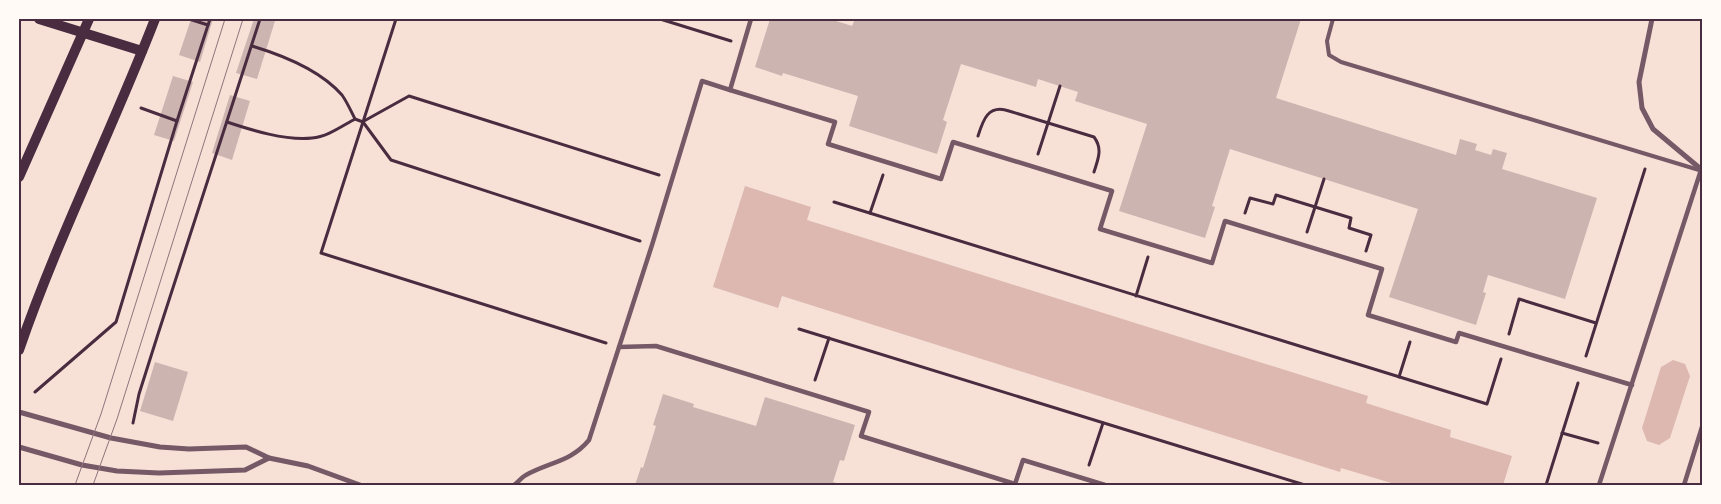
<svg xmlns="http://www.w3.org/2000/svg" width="1721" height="504" font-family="'Noto Sans',sans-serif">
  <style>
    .water { fill: #dcb8b0 }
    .building { fill: #ccb4b1 }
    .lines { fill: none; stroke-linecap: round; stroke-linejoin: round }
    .path { stroke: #4a2c40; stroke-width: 3 }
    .service { stroke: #755966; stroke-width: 4 }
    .pedestrian { stroke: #755966; stroke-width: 4.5 }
    .minor { stroke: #755966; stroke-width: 5 }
    .secondary { stroke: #4a2c40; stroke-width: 10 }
    .tram { stroke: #8f747c; stroke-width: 1 }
    .neatline { fill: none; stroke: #4a2c40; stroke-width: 2 }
  </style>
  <rect width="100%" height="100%" fill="#f7e1d7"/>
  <g class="water">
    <path d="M745 186 811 207 807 220 1368 396 1366 403 1451 430 1450 437 1512 456 1503 485H1398L1341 468 1340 472 782 296 778 308 713 287Z"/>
    <path d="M1673 360 1685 364 1690 376 1670 438 1659 445 1647 441 1642 428 1661 367Z"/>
  </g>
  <g class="building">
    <path d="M191 19H213L200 62 179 55Z"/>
    <path d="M254 19H268L275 21 257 79 236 73Z"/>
    <path d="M770 19H830L852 26 855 19H1301L1276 98 1456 155 1460 139 1477 144 1475 150 1491 155 1493 149 1507 153 1502 169 1597 198 1565 299 1488 275 1483 292 1486 293 1476 325 1389 297 1418 209 1230 149 1212 206 1215 207 1205 238 1119 211 1147 124 1075 101 1078 92 1038 79 1036 87 961 64 943 120 947 122 937 154 849 126 858 96 783 73 782 76 755 67Z"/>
    <path d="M173 76 193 82 174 141 154 135Z"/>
    <path d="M230 95 250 101 232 160 212 153Z"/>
    <path d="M155 362 188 372 173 421 140 411Z"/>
    <path d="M663 394 694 404 693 407 756 426 765 397 855 425 844 461 840 460 833 482 843 485H635L641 467 643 468 656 426 653 425Z"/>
  </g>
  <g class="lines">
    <g class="path">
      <path d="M189 19 208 25"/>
      <path d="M396 19 321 253 606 343"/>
      <path d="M660 19 731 41"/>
      <path d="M252 46C282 55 321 71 342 95 347 102 351 111 355 119L363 122 391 160 640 241"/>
      <path d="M141 108 177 121"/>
      <path d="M364 121 409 96 659 175"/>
      <path d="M227 122C251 130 286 141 312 138 327 137 342 126 355 119"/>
      <path d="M978 136C983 120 988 104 1009 111L1094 137C1103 149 1098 159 1094 172"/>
      <path d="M1038 154 1060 86"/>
      <path d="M834 202 1487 404 1501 359"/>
      <path d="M870 213 883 175"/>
      <path d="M1245 213 1250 198 1273 204 1276 195 1351 218 1349 228 1371 235 1366 251"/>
      <path d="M1307 232 1324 179"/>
      <path d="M1136 296 1148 257"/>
      <path d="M799 329 1305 485"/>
      <path d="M1509 334 1519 299 1596 323"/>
      <path d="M1586 356 1645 169"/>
      <path d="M1399 377 1410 342"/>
      <path d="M815 380 829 338"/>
      <path d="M35 392 116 322 177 121 210 19"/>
      <path d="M133 423 139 394 158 334 260 19"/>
      <path d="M1562 433 1598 443"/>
      <path d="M1089 465 1103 423"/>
      <path d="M1546 485 1578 383"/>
    </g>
    <path class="service" d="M1333 19 1327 41 1329 55 1341 62 1699 170"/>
    <g class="pedestrian">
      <path d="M730 90 835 122 828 144 941 179 953 142 1112 191 1100 229 1212 263 1225 221 1382 269 1368 315 1456 342 1459 333 1632 385"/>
      <path d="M619 347 656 346 869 412 861 436 1015 484 1023 460 1105 485"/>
      <path d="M514 485C518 482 522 477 526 475 549 462 571 462 589 440L652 245 702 81 730 90 751 19"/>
      <path d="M1599 485 1701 170"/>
      <path d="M1684 485 1702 427"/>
    </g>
    <g class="minor">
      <path d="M1652 19 1639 82 1642 108 1653 129 1702 170"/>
      <path d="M19 412 111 438 160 447 189 449 246 447 269 458 308 466 360 485"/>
      <path d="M19 447 82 465 117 471 159 473 245 470 269 458"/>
    </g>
    <g class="secondary">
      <path d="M39 19 142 51"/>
      <path d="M19 177 89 19"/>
      <path d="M19 350C58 237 112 130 155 19"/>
    </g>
    <g class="tram">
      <path d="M75 485 101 414 225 19"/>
      <path d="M93 485 117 419 243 19"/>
    </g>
  </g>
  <rect width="1721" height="504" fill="none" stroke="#fffaf5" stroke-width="40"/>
  <rect x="20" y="20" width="1681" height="464" class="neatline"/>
</svg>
